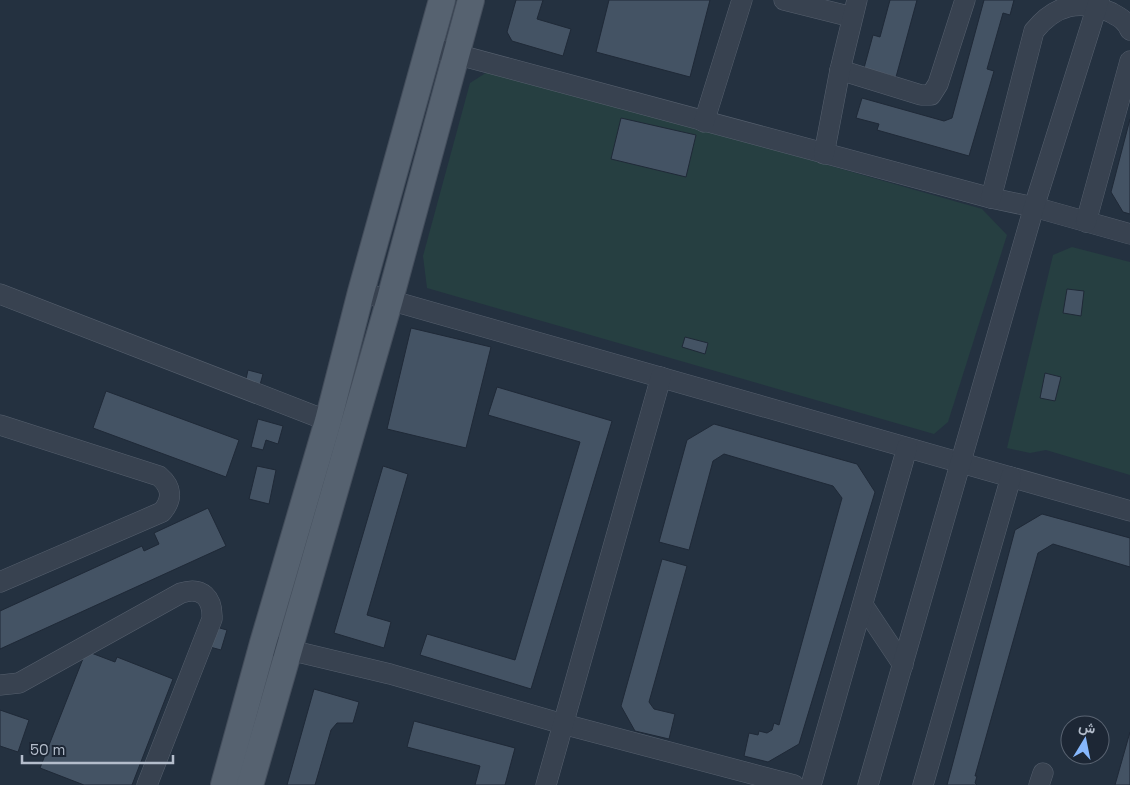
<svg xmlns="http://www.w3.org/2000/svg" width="1130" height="785" font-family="'Space Grotesk',Vazirmatn,sans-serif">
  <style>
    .green { fill: #263f41 }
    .building { fill: #445364; stroke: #1f2937 }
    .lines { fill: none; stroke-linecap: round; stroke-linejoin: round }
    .minor-casing { stroke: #56606e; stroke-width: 21 }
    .major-casing { stroke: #444e5c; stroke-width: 28 }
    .minor { stroke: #384250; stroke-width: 20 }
    .major { stroke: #566270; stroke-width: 26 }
  </style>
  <rect width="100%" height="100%" fill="#243140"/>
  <g class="green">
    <path d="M492 69 982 209 1007 235 948 422 934 434 427 288 423 256 470 83Z"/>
    <path d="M1072 247 1130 262V475L1046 450 1030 453 1007 448 1053 255Z"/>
  </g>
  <g class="building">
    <path d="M516 0H543L537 19 571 29 563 56 512 41 507 32Z"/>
    <path d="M609 0H710L690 77 596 52Z"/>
    <path d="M890 0H917L896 77 864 68 873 35 880 37Z"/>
    <path d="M984 0H1014L1010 15 1003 13 987 69 994 71 969 156 877 130 879 124 856 118 862 98 944 121 952 118Z"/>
    <path d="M621 118 696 135 686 177 611 159Z"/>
    <path d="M1130 119V214L1123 212 1111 192Z"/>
    <path d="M1067 289 1084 291 1081 316 1063 313Z"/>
    <path d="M411 328 491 347 466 448 387 429Z"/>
    <path d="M685 337 708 343 705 354 682 347Z"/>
    <path d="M248 370 263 374 258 392 244 388Z"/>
    <path d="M1045 373 1061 377 1055 401 1040 398Z"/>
    <path d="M497 387 612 421 531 689 420 655 427 634 515 660 580 442 488 415Z"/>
    <path d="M106 391 239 440 226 477 93 428Z"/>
    <path d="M258 419 283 426 278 444 266 440 263 450 251 447Z"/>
    <path d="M714 424 857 464 875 492 799 744 768 762 744 756 749 733 758 735 759 731 767 733 772 730 774 723 779 725 842 498 833 486 724 454 713 461 689 550 659 542 687 440Z"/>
    <path d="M257 466 276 470 269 504 249 499Z"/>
    <path d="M383 466 408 474 367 615 391 622 384 648 334 633Z"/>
    <path d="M208 508 226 546 0 649V611L142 546 144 551 159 544 154 533Z"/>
    <path d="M1042 514 1130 538V567L1053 544 1038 553 975 776H977L975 783 977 785H947L1015 530Z"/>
    <path d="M662 559 687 566 649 702 654 709 675 714 669 739 635 731 621 706Z"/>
    <path d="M216 627 227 630 221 650 210 647Z"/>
    <path d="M86 651 115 662 117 657 173 679 132 785H84L40 768Z"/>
    <path d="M314 689 359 702 353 723H337L331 730 315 785H287Z"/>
    <path d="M0 710 29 720 18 752 0 746Z"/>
    <path d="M414 721 515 748 505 785H475L480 766 407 747Z"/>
    <path d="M1130 732V785H1115Z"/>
  </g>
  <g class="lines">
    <defs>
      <g id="minor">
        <path d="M784 0 852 17"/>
        <path d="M444 51 991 198 1034 207 1130 234"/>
        <path d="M840 70 921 95H931L938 84 965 0"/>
        <path d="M704 122 742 0"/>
        <path d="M824 154 840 70 857 0"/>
        <path d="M991 198 1034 31C1056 4 1079 0 1110 12 1119 17 1126 20 1130 30"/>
        <path d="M1086 222 1130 61"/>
        <path d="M361 292 1130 511"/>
        <path d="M0 294 328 421"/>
        <path d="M0 425 159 476C172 487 173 499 162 512L0 582"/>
        <path d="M863 605 903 665"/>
        <path d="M277 647 390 674 563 724 794 785"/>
        <path d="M0 685 19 683 181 593C202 586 213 598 212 619L147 785"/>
        <path d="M546 785 661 377"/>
        <path d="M811 785 907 448"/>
        <path d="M868 785 1034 207 1099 0"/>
        <path d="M923 785 1011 477"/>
        <path d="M1039 785 1043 773"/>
      </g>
      <g id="major">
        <path d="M224 785 263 643 328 421 361 292 442 0"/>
        <path d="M250 785 390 299 471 0"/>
      </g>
    </defs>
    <use href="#minor" class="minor-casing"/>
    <use href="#major" class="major-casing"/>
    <use href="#minor" class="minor"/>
    <use href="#major" class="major"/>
  </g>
  <g transform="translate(1085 740) rotate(10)"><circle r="24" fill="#1d2735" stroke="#596371"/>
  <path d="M0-4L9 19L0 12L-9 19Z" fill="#87b8fd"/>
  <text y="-8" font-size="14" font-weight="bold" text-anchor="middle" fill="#b4bdcb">ش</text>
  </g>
  <path d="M22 755v8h151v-8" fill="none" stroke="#b4bdcb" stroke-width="2.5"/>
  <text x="30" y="755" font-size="15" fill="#b4bdcb" stroke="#1d2735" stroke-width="4" paint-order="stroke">50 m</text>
</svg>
